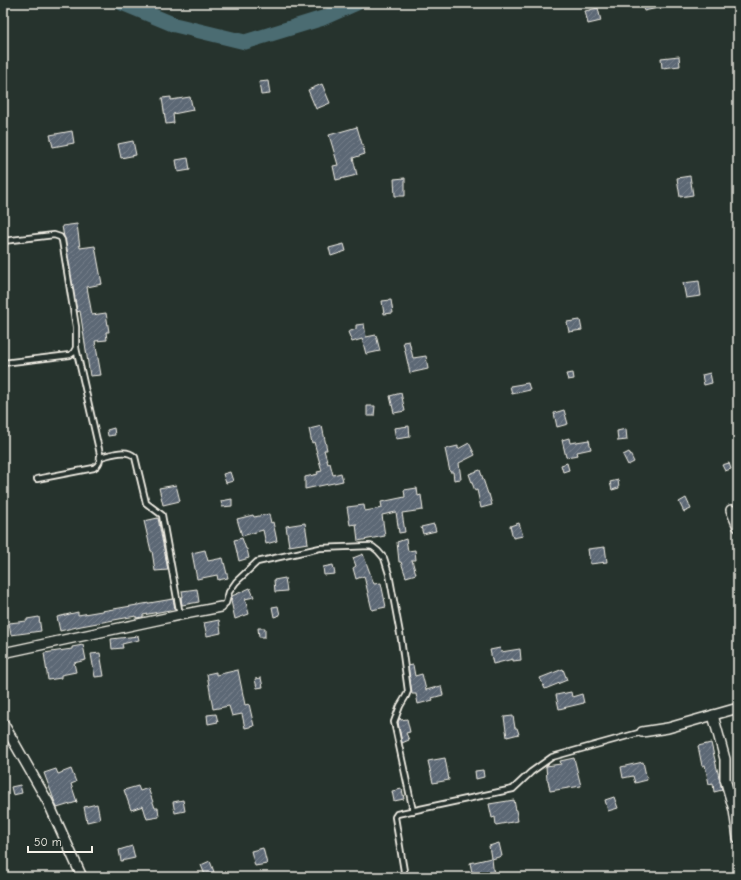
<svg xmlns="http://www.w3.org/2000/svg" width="741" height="880" font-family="'Comic Neue',sans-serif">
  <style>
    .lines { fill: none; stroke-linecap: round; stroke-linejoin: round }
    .river { stroke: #4b6c72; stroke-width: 15 }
    .building { fill: url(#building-hatch); stroke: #f4f1e8 }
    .service-casing { stroke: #f4f1e8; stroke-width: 8 }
    .minor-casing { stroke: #f4f1e8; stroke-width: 12 }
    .service { stroke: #26332d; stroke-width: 4.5 }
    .minor { stroke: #26332d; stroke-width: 9 }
  </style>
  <defs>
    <pattern id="building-hatch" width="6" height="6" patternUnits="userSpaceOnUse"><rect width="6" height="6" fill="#5c6875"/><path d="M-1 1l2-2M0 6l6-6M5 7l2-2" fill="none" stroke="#747e89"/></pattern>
  </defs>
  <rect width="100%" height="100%" fill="#26332d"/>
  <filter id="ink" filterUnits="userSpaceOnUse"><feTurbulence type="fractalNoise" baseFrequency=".025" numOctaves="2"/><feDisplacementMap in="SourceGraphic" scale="8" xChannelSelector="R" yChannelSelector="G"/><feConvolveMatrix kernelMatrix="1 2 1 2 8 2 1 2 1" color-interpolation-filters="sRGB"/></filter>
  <g filter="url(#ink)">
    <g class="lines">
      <path class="river" d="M122 3 175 25 245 42 323 18 357 3"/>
    </g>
    <g class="building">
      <path d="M642 3H667V6L644 11Z"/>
      <path d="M598 8 601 21 588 24 585 11Z"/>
      <path d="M679 56 680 66 662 68 661 58Z"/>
      <path d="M268 81 270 94 261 95 259 82Z"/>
      <path d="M322 84 330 103 316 109 308 90Z"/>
      <path d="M171 97V100L190 97 193 110 173 114 174 123 166 124 162 98Z"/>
      <path d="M357 127 365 154 353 158 357 175 336 180 333 166 338 165 329 135Z"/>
      <path d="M72 131 74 143 53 147 50 135Z"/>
      <path d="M133 141 136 155 121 158 118 144Z"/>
      <path d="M188 158 190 170 178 172 176 160Z"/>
      <path d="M690 176 693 195 680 197 677 178Z"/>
      <path d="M405 178V196H395L394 179Z"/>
      <path d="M77 224 80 248 95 246 102 284 87 287 92 315 106 313 109 332H106L107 340 95 341 101 375 90 376 80 311 77 312 62 226Z"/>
      <path d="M344 244 346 251 331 256 329 248Z"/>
      <path d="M699 281 701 296 686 298 683 283Z"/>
      <path d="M391 300 393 313 384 314 382 301Z"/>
      <path d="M580 320 582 330 569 332 567 322Z"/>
      <path d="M364 324 366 337 376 335 380 351 366 354 362 339 352 342 348 332 356 329V325Z"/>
      <path d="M409 341 413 358 426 356 428 369 410 373 403 342Z"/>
      <path d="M573 373 574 379 568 380 566 374Z"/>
      <path d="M710 373 712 383 704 385 702 375Z"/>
      <path d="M528 383 530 390 512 394 510 386Z"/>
      <path d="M401 393 405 411 394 413 390 396Z"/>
      <path d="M367 406H375L374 416H367Z"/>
      <path d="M564 410 568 424 557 427 554 413Z"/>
      <path d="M322 426 327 450H324L328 464 330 463 333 475 341 473 343 481 305 489V477L318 474 317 472 322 471 314 442 312 443 309 429Z"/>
      <path d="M409 426 410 437 396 439 394 428Z"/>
      <path d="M114 428 115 435 108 436 107 430Z"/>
      <path d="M626 429 627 440 618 441 617 431Z"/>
      <path d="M569 438 570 443 589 440 591 449 577 452 578 455 566 457 562 440Z"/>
      <path d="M469 443 475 455 459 463 461 479 454 480 453 472H450L445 449 458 446V449Z"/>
      <path d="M629 452 634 462 628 465 623 455Z"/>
      <path d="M567 463 569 470 563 472 561 465Z"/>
      <path d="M729 463 731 469 725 471 722 465Z"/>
      <path d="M480 470 488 494H489L492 505 481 508 477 490 475 491 469 474Z"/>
      <path d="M230 472 233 481 226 483 223 474Z"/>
      <path d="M618 480 619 488 612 490 610 482Z"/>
      <path d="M176 485 180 501 163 505 159 488Z"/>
      <path d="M417 488 418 496 421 495 423 510 402 513 405 532 399 533 396 512 382 515 385 536 358 541 356 524 350 525 347 507 364 505 365 511 382 508 381 502 405 497 404 490Z"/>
      <path d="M686 498 691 509 684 512 679 502Z"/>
      <path d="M232 499V506L222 507 221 501Z"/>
      <path d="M269 514 271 523 273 522 277 541 266 544 263 530 242 536 237 519 253 515 254 517Z"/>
      <path d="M158 518 168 570 155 571 152 551H151L144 521Z"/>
      <path d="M305 523 308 543 289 546 286 526Z"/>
      <path d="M519 523 523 536 513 538 510 526Z"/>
      <path d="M434 524 436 531 423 534 421 527Z"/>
      <path d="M242 538 246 549H247L249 558 239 561 234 540Z"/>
      <path d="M406 539 408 551 415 550 416 560H412L416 574 406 577 401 562H399L397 542Z"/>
      <path d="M605 547 607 562 590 564 588 549Z"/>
      <path d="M205 550 208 561 223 558 228 578 218 580 217 575 197 579 192 553Z"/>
      <path d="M363 554 374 584 381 583 386 607 372 610 364 576 356 579 353 568 356 566 353 558Z"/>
      <path d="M333 565 335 574 324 575 323 567Z"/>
      <path d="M285 578 287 591 275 592 274 580Z"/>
      <path d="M250 588 254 597 245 599 249 614 235 619 231 601 232 596Z"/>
      <path d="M197 589 199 602 182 605 181 597H183L182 591Z"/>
      <path d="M173 599 175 609 143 615V617L136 618V616L81 626 60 631 57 617 78 612V615Z"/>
      <path d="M278 606 280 615 274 617 272 607Z"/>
      <path d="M39 617 41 631 11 635 9 623 27 621V619Z"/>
      <path d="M219 620 221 633 207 636 204 623Z"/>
      <path d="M258 628H265V637H259Z"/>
      <path d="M138 636 139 640 122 644 123 648 112 649 111 639Z"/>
      <path d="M83 645 86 660 74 663 76 672 61 675V678L48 680 44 653 72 649V647Z"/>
      <path d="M500 648 501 652 520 649 521 660 513 661V659L493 664 490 650Z"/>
      <path d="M100 653 104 676 95 677 91 654Z"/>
      <path d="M413 665 415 676 422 674 426 690 441 686 443 695 432 698 433 700 418 704 416 694H412L408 666Z"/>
      <path d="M563 669 567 680 545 689 540 678Z"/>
      <path d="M238 670 245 705 249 704 254 726 245 728 242 714 232 716 229 706 213 709 207 674 216 672V675Z"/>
      <path d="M261 678 263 687 257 688 255 679Z"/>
      <path d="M571 692 572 697 582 694 584 703 559 709 556 695Z"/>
      <path d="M216 714 218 722 208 724 207 715Z"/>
      <path d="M513 716 515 728H517L519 734 507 737 504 717Z"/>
      <path d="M400 718 401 720 407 719 410 732 406 733 409 740 402 743 398 722Z"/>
      <path d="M711 743 722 790 714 792 713 783 709 784 705 765 702 766 698 746Z"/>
      <path d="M445 758 449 780 433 783 428 761Z"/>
      <path d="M574 758 581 786 550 791 548 780H547L546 766 561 764 560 761Z"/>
      <path d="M643 762 647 780 635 783 633 776 623 778 621 767Z"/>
      <path d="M56 769 58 774 71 769 76 782 71 784 77 802 57 808 44 773Z"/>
      <path d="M483 770 484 777 476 779 475 771Z"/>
      <path d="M20 785 22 793 13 795 11 787Z"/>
      <path d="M138 786 140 791 148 788 155 808H158L159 817 147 819 143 806 131 810 124 790Z"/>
      <path d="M402 789 404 799 394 801 392 791Z"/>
      <path d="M614 797 618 808 608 811 605 800Z"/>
      <path d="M183 800 185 811 175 813 173 802Z"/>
      <path d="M514 800 518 821 496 825 495 817 492 818 489 804Z"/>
      <path d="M97 804 100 819 87 822 84 807Z"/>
      <path d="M499 843 502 856 492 859 494 876 473 877 470 863 491 858 489 846Z"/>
      <path d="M132 846 135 858 121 861 119 850Z"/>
      <path d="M263 848 267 864 255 866 251 851Z"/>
      <path d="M210 861 214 872 205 875 201 865Z"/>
    </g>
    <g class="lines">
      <defs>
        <g id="service">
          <path d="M3 241 54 235 60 237 62 240 76 327V348L73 353 70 355 3 363"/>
          <path d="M100 457C111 455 126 448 135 457L146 503 162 515 180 615"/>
          <path d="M37 479 94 468C100 464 100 461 100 454L76 348"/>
          <path d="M221 607 226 603 229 592 236 582 257 562 320 548 370 546 373 547 378 551 384 558 389 574 401 639 408 691 406 696 400 706 394 722 413 811"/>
          <path d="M405 877 395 817 397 814 513 789 531 772 552 757 642 732"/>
        </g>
        <g id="minor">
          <path d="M731 510 738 527"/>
          <path d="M3 653 180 615 221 607"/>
          <path d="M713 715 725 759V779L734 810 738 838"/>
          <path d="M3 723 48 802 82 877"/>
          <path d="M642 732 668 728 738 708"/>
        </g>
      </defs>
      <use href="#service" class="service-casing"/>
      <use href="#minor" class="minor-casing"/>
      <use href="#service" class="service"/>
      <use href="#minor" class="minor"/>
    </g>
  </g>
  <rect width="741" height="880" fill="none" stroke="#26332d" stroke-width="16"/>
  <rect x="8" y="8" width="725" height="864" fill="none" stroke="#f4f1e8" stroke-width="1.5" filter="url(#ink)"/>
  <path d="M28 846v6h64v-6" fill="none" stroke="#f4f1e8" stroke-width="2"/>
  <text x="34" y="846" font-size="12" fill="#f4f1e8" stroke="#26332d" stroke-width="3" paint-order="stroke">50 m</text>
</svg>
